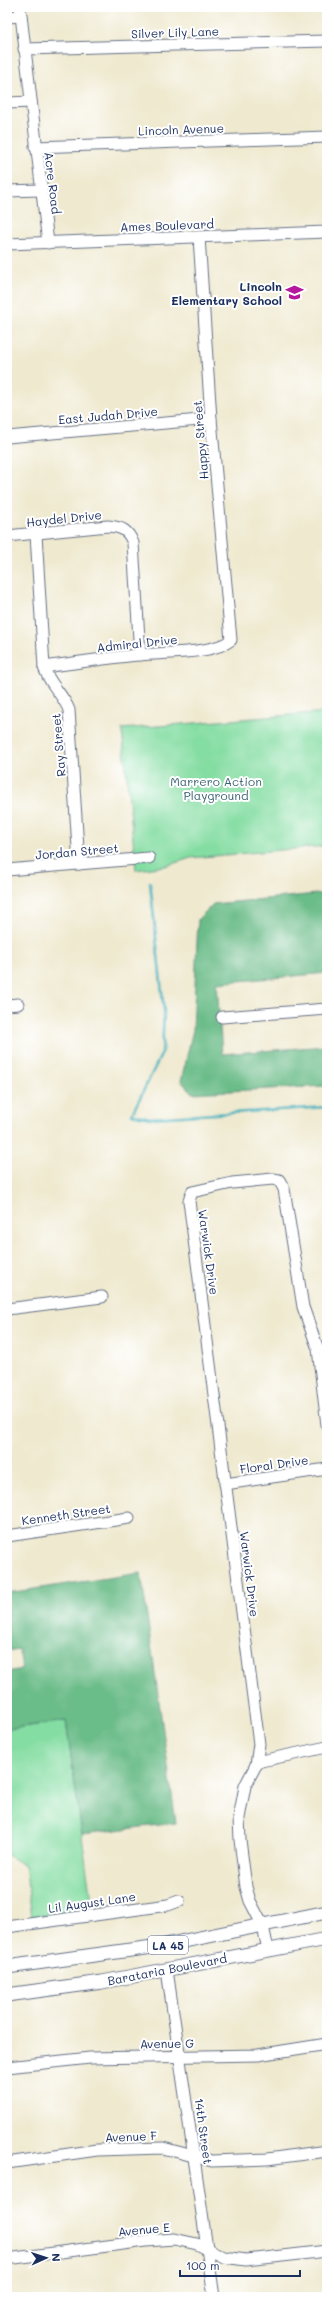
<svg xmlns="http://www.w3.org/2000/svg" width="334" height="2304" font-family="Mali,sans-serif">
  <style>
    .green { fill: #84dda2; stroke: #508680 }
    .forest { fill: #6bbc88; stroke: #437673 }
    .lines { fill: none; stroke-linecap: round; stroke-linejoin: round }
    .stream { stroke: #43b1bf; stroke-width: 2.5 }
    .minor-casing { stroke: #657086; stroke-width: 13 }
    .major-casing { stroke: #657086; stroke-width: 15 }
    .minor { stroke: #fff; stroke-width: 11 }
    .major { stroke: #fff; stroke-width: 13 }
    .labels { text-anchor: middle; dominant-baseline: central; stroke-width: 4; stroke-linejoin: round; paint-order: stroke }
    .shield { fill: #fff; stroke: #5f6d8e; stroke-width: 1 }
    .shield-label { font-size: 11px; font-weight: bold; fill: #1b2f5e }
    .street-label { font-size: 12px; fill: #1b2f5e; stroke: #fff }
    .poi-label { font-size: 12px; font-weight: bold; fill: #1b2f5e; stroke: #fff; text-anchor: end }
    .park-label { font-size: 12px; fill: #3a6372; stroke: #fff }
  </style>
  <rect width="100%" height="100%" fill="#fff"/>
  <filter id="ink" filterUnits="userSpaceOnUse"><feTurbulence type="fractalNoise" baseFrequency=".025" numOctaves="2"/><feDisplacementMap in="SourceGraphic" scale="8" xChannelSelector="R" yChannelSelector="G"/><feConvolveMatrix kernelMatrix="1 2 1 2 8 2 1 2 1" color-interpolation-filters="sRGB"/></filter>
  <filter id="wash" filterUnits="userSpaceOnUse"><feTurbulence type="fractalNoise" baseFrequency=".012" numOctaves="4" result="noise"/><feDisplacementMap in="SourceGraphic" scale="16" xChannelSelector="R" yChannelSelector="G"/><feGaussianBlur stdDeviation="0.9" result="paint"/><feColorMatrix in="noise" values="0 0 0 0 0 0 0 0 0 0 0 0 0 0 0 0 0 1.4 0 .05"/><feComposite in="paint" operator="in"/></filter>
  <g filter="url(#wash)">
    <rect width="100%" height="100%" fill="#efe9cf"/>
    <g class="green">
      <path d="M327 712V846L191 858 165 866 136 870 122 729Z"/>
      <path d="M66 1721 92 1908 32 1917 25 1866 7 1855V1793L10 1792 7 1770V1729Z"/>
    </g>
    <g class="forest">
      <path d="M327 893V973L217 983 222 1054 326 1046 327 1086 192 1093 181 1081 193 1030 198 919 213 904Z"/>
      <path d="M141 1573 176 1823 82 1834 66 1721 7 1729V1672L22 1669 19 1649 7 1651V1593Z"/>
    </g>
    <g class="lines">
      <path class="stream" d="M150 882 164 1011 162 1053 132 1114 150 1118 327 1107"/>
    </g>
  </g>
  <g filter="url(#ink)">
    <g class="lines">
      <defs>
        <g id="minor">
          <path d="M20 7 48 243"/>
          <path d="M7 17 21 16"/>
          <path d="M24 49 327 41"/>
          <path d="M7 103 31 102"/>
          <path d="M35 147 327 137"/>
          <path d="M7 191 40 190"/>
          <path d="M7 244 327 232"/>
          <path d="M7 437 211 419"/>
          <path d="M36 534 44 667C48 683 63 694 69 710L79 864"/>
          <path d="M7 536 108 526C122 527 128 530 133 543L140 655"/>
          <path d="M44 667C75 663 107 658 138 655 164 652 212 655 231 640L211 419 199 237"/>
          <path d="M7 870 149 858"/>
          <path d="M7 1005 18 1004"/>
          <path d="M222 1017 327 1009"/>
          <path d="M7 1309 102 1297"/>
          <path d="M225 1484 327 1469"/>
          <path d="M7 1536 129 1518"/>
          <path d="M256 1765 261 1761 327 1747"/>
          <path d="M7 1927 168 1905 179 1901"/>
          <path d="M268 1950 263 1926 250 1901 246 1887 240 1840 239 1818 245 1786 256 1765 259 1744 189 1201 192 1192 232 1183 273 1179 279 1180 284 1189 303 1307 318 1349 327 1425"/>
          <path d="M167 1970 214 2297"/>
          <path d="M7 2067 90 2058 258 2055 327 2044"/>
          <path d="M7 2163 97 2150 163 2148 212 2161 267 2159 327 2151"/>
          <path d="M7 2259 146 2241 174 2239 197 2244 224 2257 246 2260 327 2251"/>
        </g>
        <g id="major">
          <path d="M7 1967 160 1946 327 1912"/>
          <path d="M7 1995 102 1982 327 1939"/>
        </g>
      </defs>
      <use href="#minor" class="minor-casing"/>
      <use href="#major" class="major-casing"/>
      <use href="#minor" class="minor"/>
      <use href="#major" class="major"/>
    </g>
  </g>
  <defs>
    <symbol id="school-bare" viewBox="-9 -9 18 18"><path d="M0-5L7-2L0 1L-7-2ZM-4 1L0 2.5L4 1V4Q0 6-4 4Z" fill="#b5179e" stroke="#fff" stroke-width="2.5" paint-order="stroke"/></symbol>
  </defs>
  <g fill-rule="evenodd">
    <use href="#school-bare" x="282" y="280" width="25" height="25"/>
  </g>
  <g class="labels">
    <rect class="shield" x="148" y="1936" width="40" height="18" rx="3"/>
    <g class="shield-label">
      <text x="168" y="1945">LA 45</text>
    </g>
    <g class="street-label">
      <text transform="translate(175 32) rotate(-2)">Silver Lily Lane</text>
      <text transform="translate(181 129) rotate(-2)">Lincoln Avenue</text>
      <text transform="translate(53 183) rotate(83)">Acre Road</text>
      <text transform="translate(167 225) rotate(-2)">Ames Boulevard</text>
      <text transform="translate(108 415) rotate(-5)">East Judah Drive</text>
      <text transform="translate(200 440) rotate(-95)">Happy Street</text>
      <text transform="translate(64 518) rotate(-6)">Haydel Drive</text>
      <text transform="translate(137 643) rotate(-6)">Admiral Drive</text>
      <text transform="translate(58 745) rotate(-95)">Ray Street</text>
      <text transform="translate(77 851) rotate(-5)">Jordan Street</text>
      <text transform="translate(209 1252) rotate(82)">Warwick Drive</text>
      <text transform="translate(274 1464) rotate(-8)">Floral Drive</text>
      <text transform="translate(66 1514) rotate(-8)">Kenneth Street</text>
      <text transform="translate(250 1574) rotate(83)">Warwick Drive</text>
      <text transform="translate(92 1902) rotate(-8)">Lil August Lane</text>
      <text transform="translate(167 1969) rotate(-11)">Barataria Boulevard</text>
      <text transform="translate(167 2043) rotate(-1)">Avenue G</text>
      <text transform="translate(204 2131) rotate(82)">14th Street</text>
      <text transform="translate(131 2136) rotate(-2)">Avenue F</text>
      <text transform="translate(144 2229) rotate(-5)">Avenue E</text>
    </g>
    <g class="poi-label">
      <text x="282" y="286">Lincoln<tspan x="282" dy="14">Elementary School</tspan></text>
    </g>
    <g class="park-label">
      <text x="216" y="781">Marrero Action<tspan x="216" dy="14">Playground</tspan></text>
    </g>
  </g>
  <rect width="334" height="2304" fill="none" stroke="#fff" stroke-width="24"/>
  <g transform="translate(46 2258) rotate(87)" stroke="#ffffff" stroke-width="3" paint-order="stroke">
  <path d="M0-3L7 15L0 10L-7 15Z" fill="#1b2f5e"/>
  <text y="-6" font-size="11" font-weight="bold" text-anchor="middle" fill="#1b2f5e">N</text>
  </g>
  <path d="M180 2270v6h120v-6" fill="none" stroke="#1b2f5e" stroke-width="2"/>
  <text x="186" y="2270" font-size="12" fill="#1b2f5e" stroke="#ffffff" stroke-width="3" paint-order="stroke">100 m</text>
</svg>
